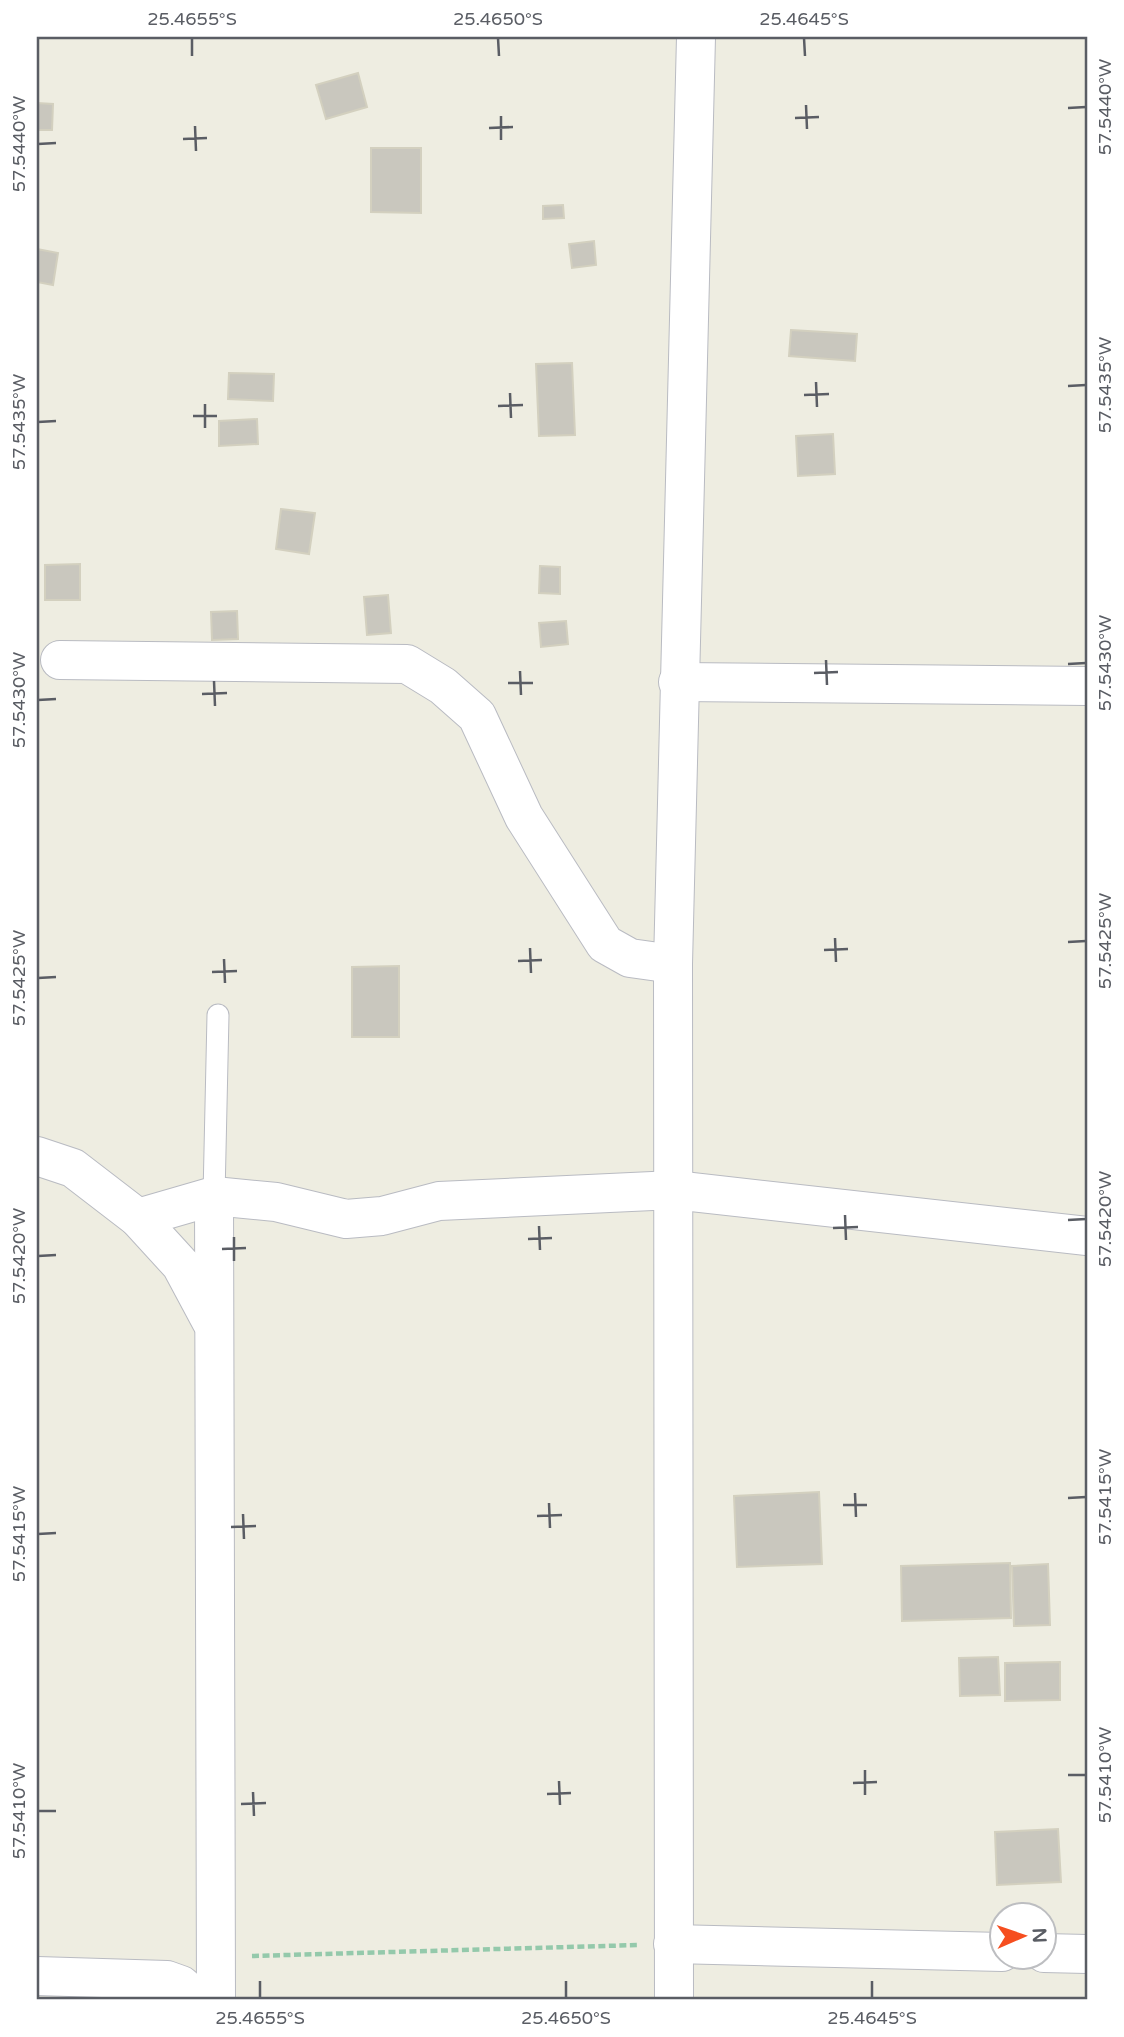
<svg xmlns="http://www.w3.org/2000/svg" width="1124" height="2037" font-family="'Varela Round',sans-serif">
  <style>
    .building { fill: #c9c7be; stroke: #d3d0bf; stroke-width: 2 }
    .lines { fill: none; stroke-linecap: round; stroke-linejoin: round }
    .service-casing { stroke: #b9bbc2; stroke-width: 23 }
    .minor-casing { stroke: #b9bbc2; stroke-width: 40 }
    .path { stroke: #94c9ab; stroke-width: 4.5; stroke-dasharray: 7 3.5; stroke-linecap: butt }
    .service { stroke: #fff; stroke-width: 21 }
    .minor { stroke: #fff; stroke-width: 38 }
    .ticks { fill: none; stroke: #5a5d64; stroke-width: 2.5 }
    .neatline { fill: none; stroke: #5a5d64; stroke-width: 2.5 }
    .ticks-label { font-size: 18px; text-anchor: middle; fill: #5a5d64 }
  </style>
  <rect width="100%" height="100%" fill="#eeede1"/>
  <g class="building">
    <path d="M358 73 367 107 326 119 316 85Z"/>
    <path d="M37 103 53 104 52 130H37Z"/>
    <path d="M371 148H421V213L371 212Z"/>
    <path d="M563 205 564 218 543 219V206Z"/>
    <path d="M594 241 596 265 572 268 569 244Z"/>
    <path d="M37 249 58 253 53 285 37 282Z"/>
    <path d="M791 330 857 334 855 361 789 356Z"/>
    <path d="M572 363 575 435 539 436 536 364Z"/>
    <path d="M229 373 274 374 273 401 228 399Z"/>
    <path d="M257 419 258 444 219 446V421Z"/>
    <path d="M833 434 835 474 798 476 796 436Z"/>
    <path d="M281 509 315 513 309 554 276 549Z"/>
    <path d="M80 564V600H45V565Z"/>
    <path d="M540 566 560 567V594L539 593Z"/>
    <path d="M388 595 391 633 367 635 364 597Z"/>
    <path d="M237 611 238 639 212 640 211 612Z"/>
    <path d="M566 621 568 644 541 647 539 623Z"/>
    <path d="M399 966V1037H352V967Z"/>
    <path d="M819 1492 822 1564 737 1567 734 1496Z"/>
    <path d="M1010 1563 1011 1618 902 1621 901 1566Z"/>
    <path d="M1048 1564 1050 1625 1014 1626 1012 1566Z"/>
    <path d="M998 1657 1000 1695 960 1696 959 1658Z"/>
    <path d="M1060 1662V1700L1005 1701V1663Z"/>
    <path d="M1058 1829 1061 1882 997 1885 995 1832Z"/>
  </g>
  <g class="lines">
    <defs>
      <path id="service" d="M214 1196 218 1015"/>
      <g id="minor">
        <path d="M60 660 407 664 443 686 477 716 524 817 605 944 630 958 673 964"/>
        <path d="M678 682 1087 686"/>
        <path d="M37 1156 73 1168 138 1218 214 1196 276 1202 346 1219 382 1216 439 1201 674 1190 1087 1236"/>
        <path d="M214 1196 216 2000"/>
        <path d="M138 1218 181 1265 211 1321"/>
        <path d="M673 1944 1002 1952"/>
        <path d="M1044 1953 1087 1954"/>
        <path d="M37 1976 167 1980 181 1985 198 2000"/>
        <path d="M674 2000 673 964 696 37"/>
      </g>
    </defs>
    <use href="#service" class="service-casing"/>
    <use href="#minor" class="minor-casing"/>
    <path class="path" d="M252 1956 638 1945"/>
    <use href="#service" class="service"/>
    <use href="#minor" class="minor"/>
  </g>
  <path class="ticks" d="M192 38V56M498 38 499 56M804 38 805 56M806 105 807 129M1068 108 1086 107M501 116V140M795 118 819 117M195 126 196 151M489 128 513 127M183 139 207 138M38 144 56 143M816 382 817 407M1068 386 1086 385M510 393 511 418M804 395 829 394M205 404V428M498 406 523 405M193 416H217M38 422 56 421M826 660 827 685M1068 664 1086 663M520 671 521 695M814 673 838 672M214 681 215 706M508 683H533M202 694 227 693M38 700 56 699M835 938 836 962M1068 942 1086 941M530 948 531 973M824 950 848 949M224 959 225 983M518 961 542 960M212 972 237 971M38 978 56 977M845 1215 846 1240M1068 1220 1086 1219M539 1226 540 1250M833 1228 858 1227M234 1237V1261M528 1239 552 1238M222 1249 246 1248M38 1256 56 1255M855 1493 856 1517M1068 1498 1086 1497M549 1503 550 1528M843 1505H867M243 1514 244 1539M537 1516 562 1515M231 1527 256 1526M38 1534 56 1533M865 1770V1795M1068 1775H1086M559 1781 560 1805M853 1783 877 1782M253 1792 254 1816M547 1794 571 1793M241 1804 266 1803M38 1811H56M260 1981V1998M566 1981V1998M872 1981V1998"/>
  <rect width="1124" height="2037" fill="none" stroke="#ffffff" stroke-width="77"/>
  <g transform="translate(1023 1936) rotate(88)"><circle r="33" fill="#ffffff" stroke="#bdbec1" stroke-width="2"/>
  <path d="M0-5L12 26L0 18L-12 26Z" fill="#f64e1f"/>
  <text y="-10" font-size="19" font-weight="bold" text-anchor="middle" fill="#5a5d64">N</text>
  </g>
  <rect x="38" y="38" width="1048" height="1960" class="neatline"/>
  <g class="ticks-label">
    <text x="192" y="25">25.4655°S</text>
    <text x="498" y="25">25.4650°S</text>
    <text x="804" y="25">25.4645°S</text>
    <text transform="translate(1105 107) rotate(-90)" y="6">57.5440°W</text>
    <text transform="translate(19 144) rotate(-90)" y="6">57.5440°W</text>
    <text transform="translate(1105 385) rotate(-90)" y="6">57.5435°W</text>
    <text transform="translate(19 422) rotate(-90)" y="6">57.5435°W</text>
    <text transform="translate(1105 663) rotate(-90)" y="6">57.5430°W</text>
    <text transform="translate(19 700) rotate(-90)" y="6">57.5430°W</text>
    <text transform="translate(1105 941) rotate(-90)" y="6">57.5425°W</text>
    <text transform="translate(19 978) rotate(-90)" y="6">57.5425°W</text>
    <text transform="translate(1105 1219) rotate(-90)" y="6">57.5420°W</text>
    <text transform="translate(19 1256) rotate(-90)" y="6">57.5420°W</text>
    <text transform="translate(1105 1497) rotate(-90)" y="6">57.5415°W</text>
    <text transform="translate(19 1534) rotate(-90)" y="6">57.5415°W</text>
    <text transform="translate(1105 1775) rotate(-90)" y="6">57.5410°W</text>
    <text transform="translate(19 1811) rotate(-90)" y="6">57.5410°W</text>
    <text x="260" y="2024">25.4655°S</text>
    <text x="566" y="2024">25.4650°S</text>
    <text x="872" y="2024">25.4645°S</text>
  </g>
</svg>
